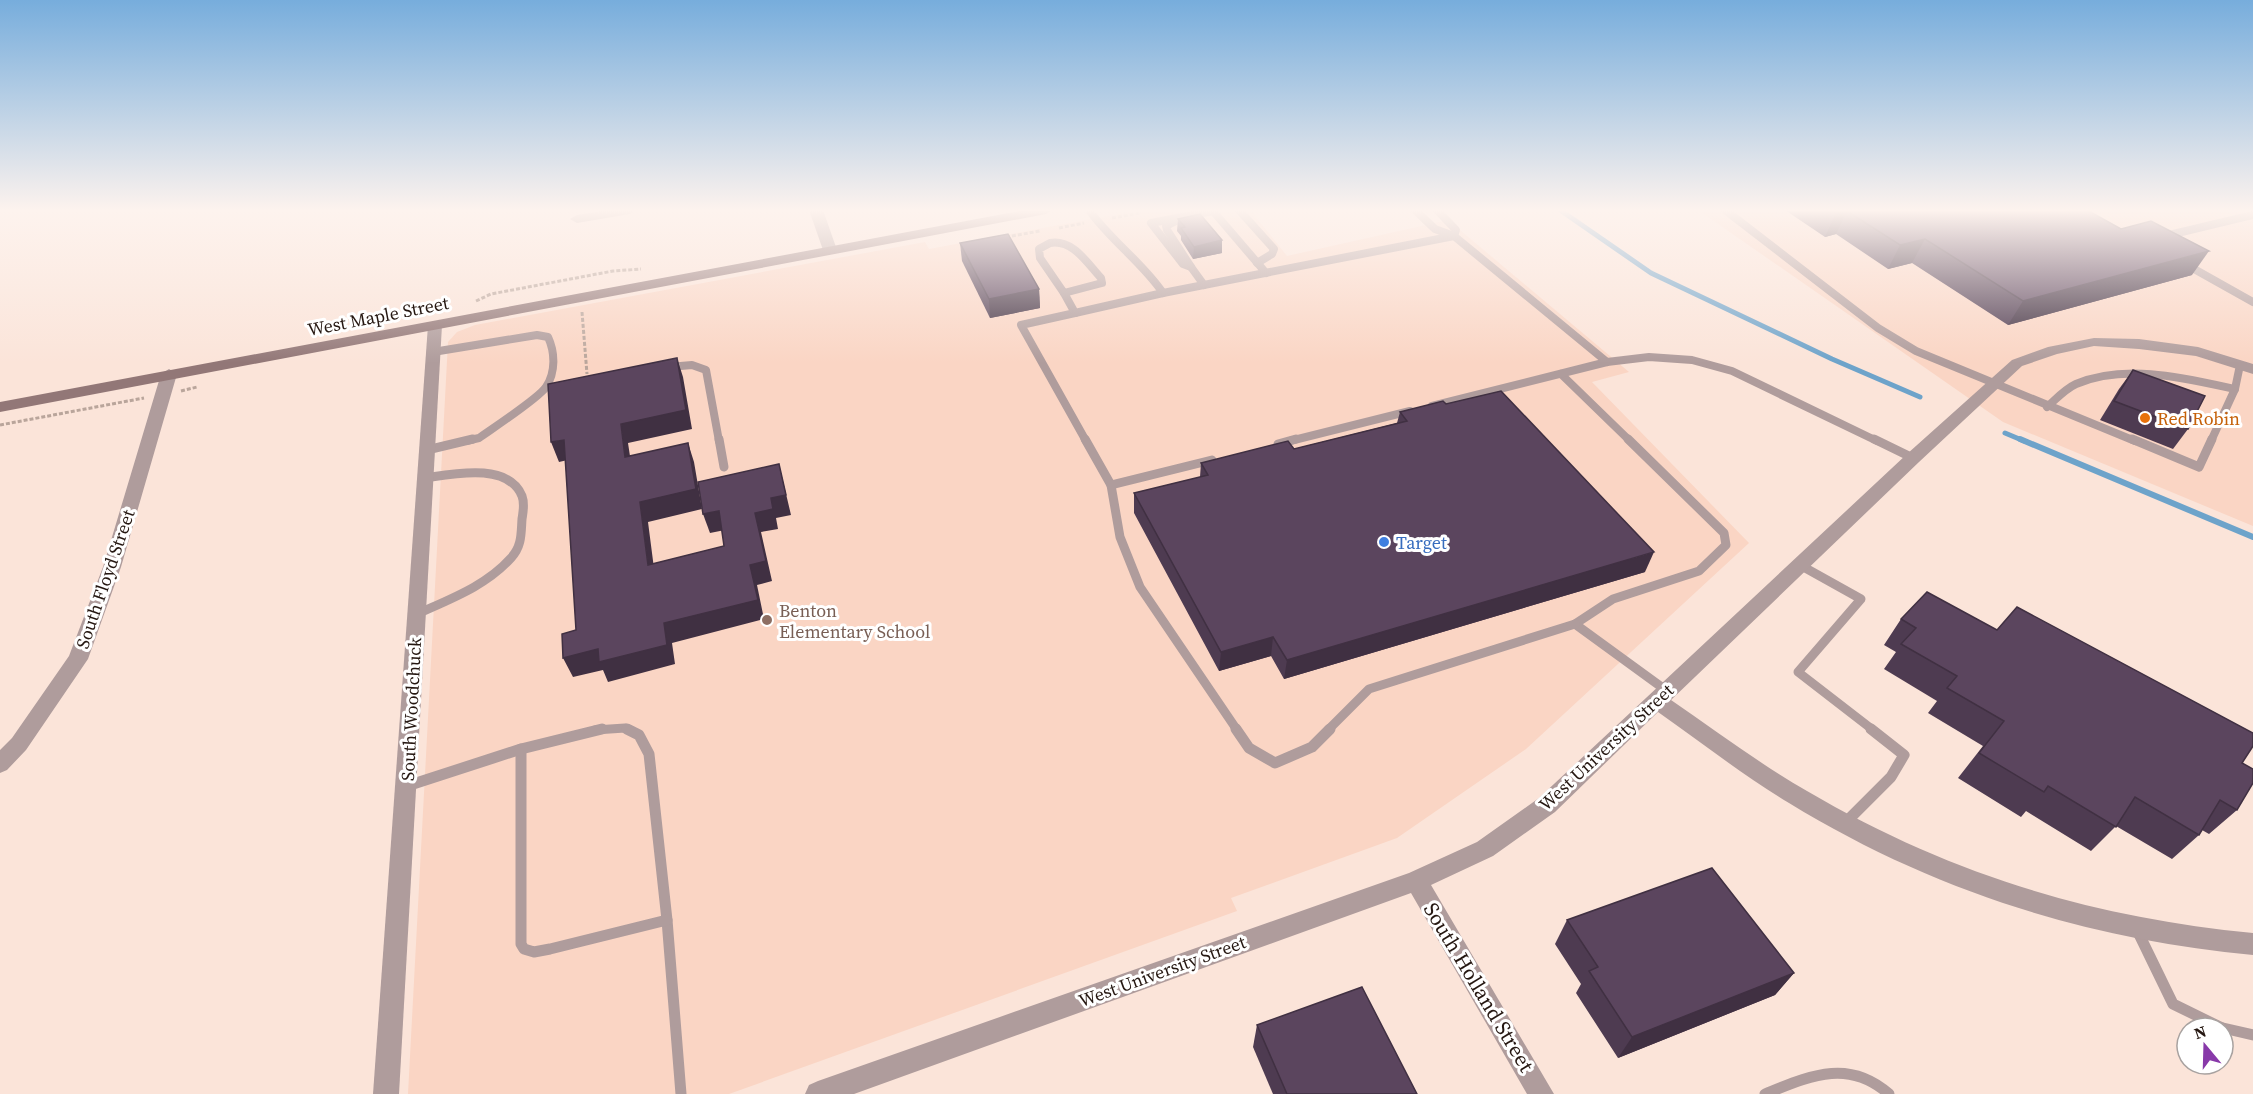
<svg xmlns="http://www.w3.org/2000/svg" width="2253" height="1094" font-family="'Source Serif 4',serif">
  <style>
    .built { fill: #fad5c4 }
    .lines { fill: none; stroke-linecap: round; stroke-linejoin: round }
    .stream-far1 { stroke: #6da3ca; stroke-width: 5 }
    .stream { stroke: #6da3ca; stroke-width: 6 }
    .path { stroke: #b9a59b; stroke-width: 3; stroke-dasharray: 4 2; stroke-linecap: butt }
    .lane-far2 { stroke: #af9c9c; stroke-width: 8 }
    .lane-far1 { stroke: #af9c9c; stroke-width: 9 }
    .lane { stroke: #af9c9c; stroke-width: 11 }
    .street { fill: #af9c9c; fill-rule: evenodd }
    .secondary { fill: #927777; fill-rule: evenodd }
    .wall { fill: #4e3b51 }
    .shaded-wall { fill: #403042 }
    .building { fill: #5b455e; stroke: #403042; stroke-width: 1.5 }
    .food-dot { fill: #e8710a; stroke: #fff; stroke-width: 2 }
    .shop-dot { fill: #3f7fe0; stroke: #fff; stroke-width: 2 }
    .education-dot { fill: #8d6e63; stroke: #fff; stroke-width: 2 }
    .labels { text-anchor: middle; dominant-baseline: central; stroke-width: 6; stroke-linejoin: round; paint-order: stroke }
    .street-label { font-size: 18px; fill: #251711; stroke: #fff }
    .food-label { font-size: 18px; fill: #c56008; stroke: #fff; text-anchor: start }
    .shop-label { font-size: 18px; fill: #366cbe; stroke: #fff; text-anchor: start }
    .education-label { font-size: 18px; fill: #785e54; stroke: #fff; text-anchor: start }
    .near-street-label { font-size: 21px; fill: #251711; stroke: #fff }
  </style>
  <rect width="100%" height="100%" fill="#fbe4d9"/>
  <g class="built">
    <path d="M1140 210H1250L1287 256 1448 220 1629 372 1592 382 1749 543 1526 749 1397 838 1231 898 1237 911 729 1094H408L448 342 457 332 475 325 925 242 929 249Z"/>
    <path d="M1698 210H2253V526L2003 422Z"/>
  </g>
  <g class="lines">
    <g class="stream-far1">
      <path d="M1560 210 1651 273 1832 359 1920 397"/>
      <path d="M2005 433 2024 441"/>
    </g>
    <path class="stream" d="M2020 439 2253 537"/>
    <g class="path">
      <path d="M1112 218 1140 213"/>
      <path d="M1059 228 1084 223"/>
      <path d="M1006 237 1040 231"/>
      <path d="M476 301 491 294 613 271 641 269"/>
      <path d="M582 312 587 374"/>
      <path d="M181 391 197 387"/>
      <path d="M0 425 144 398"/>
    </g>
    <g class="lane-far2">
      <path d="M1089 210C1111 241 1142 262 1163 293"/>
      <path d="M1239 210 1274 249 1272 254 1257 263"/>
      <path d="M1415 210 1435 229 1454 236 1607 362"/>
      <path d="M1437 210 1456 230 1454 236"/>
      <path d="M1725 210 1878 328 1916 351 2135 441"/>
      <path d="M1176 221 1166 226 1167 230 1191 267"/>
      <path d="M2165 236 2253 215"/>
      <path d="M1050 243C1073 239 1087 263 1101 278L1102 283 1064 293 1040 258 1039 249Z"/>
      <path d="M2187 265 2253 302"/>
      <path d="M1204 285 1191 267 1183 264 1151 223 1213 211 1266 273"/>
      <path d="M1064 293 1075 313 1163 293 1454 236"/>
      <path d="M1075 313 1021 325 1086 441"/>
      <path d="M433 352 537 335 548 337C555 352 556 372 546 387 539 398 493 428 479 438L466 441"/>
      <path d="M669 367 692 365 706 370 719 441"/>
      <path d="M1561 374 1630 441"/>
      <path d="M1432 406 1607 362 1649 357 1692 360 1732 371 1877 441"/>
      <path d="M2047 407C2056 399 2065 389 2076 384 2125 363 2185 378 2235 389"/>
      <path d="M1290 441 1410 411"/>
      <path d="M2211 441 2235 389 2240 365"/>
    </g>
    <g class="lane-far1">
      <path d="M719 439 724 467"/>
      <path d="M1085 439 1111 485"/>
      <path d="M1628 439 1724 533 1726 545 1699 571 1613 599 1575 624 1667 691"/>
      <path d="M1874 439 1913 458"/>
      <path d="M2132 439 2199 467 2212 439"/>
      <path d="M1278 444 1296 439"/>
      <path d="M427 450 473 439"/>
      <path d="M1212 460 1111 485 1120 537 1140 587 1237 730"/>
      <path d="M1800 565 1861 599 1798 672 1873 730"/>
      <path d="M417 614C450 599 486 586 511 558 522 546 521 534 522 519 523 512 525 504 522 496 508 462 453 474 425 478"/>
      <path d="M595 730 625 728 630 730"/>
      <path d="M1328 730 1369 689 1575 624"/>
    </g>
    <g class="lane">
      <path d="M627 729 639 735 649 754 667 920 681 1094"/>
      <path d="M1236 729 1249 748 1275 763 1312 747 1330 729"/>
      <path d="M521 749V944L524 949 534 952 550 949 667 920"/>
      <path d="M407 786 521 749 602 729"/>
      <path d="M1845 823 1891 777 1904 755 1871 729"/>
      <path d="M2137 930 2173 1004 2222 1028"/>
      <path d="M2223 1028 2253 1035"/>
      <path d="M1765 1094C1810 1076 1848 1058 1889 1094"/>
    </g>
    <g class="street">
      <path d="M607 210H636L630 214 577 223 570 219 577 215Z"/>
      <path d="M809 210H823L837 250 835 253H825L823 250Z"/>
      <path d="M435 321 442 325 399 1094H373L428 325Z"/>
      <path d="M2094 338 2139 339 2198 347 2253 364V374L2196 356 2139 349 2094 346 2057 354 2022 366 1919 462 1671 700C1716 731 1760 764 1807 791 1949 874 2090 917 2253 933V955C2086 939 1933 891 1789 803 1744 776 1702 743 1658 712L1555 812 1493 856 1431 885 1554 1094H1527L1411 893 854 1094H805L809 1085 818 1081 1409 873 1477 842 1539 798 1907 454 2012 360 2048 347Z"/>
      <path d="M169 369 177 374 121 567 88 659 26 750 7 770 0 773V750L12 738 69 656 103 567 161 374Z"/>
    </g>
    <path class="secondary" d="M1025 210H1052L1046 214 0 412V402Z"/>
  </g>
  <g class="wall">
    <path d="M1785 210H2087L2192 275 2008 325 1912 263 1888 269 1836 234 1825 237Z"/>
    <path d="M1178 219 1222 253 1193 259 1181 240V236L1177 231Z"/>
    <path d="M960 243 1039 289 1040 308 990 318 962 261Z"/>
    <path d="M2133 370 2188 429 2173 449 2100 420 2119 389Z"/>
    <path d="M1446 404 1645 572 1284 679 1271 656 1219 671 1134 513V493L1200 477 1201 463 1294 449 1397 423 1400 412Z"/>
    <path d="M1901 619 2242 763 2237 810 2209 834 2202 830 2199 835 2172 859 2116 826 2091 851 2026 811 2021 817 1958 778 1983 746 1928 713 1937 701 1884 669 1896 652 1884 645Z"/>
    <path d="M1567 920 1794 973 1775 995 1618 1058 1576 993 1581 984 1555 944Z"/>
    <path d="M1257 1025 1417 1094H1273L1253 1047Z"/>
  </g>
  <g class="shaded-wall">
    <path d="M1847 211 1836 234 1825 237 1836 213Z"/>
    <path d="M1925 239 1912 263 1888 269 1900 245Z"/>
    <path d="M1222 240V253L1193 259 1194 247Z"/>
    <path d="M2209 251 2192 275 2008 325 2023 301Z"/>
    <path d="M1039 289 1040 308 990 318 989 299Z"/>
    <path d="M677 358 683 377 692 429 628 443 633 476 625 457 621 424Z"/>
    <path d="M564 440 572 459 559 462 551 442Z"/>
    <path d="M688 443 694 462 702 509 648 522 656 584 648 565 640 502Z"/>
    <path d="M779 464 791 515 776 518 778 529 761 532 772 581 757 585 764 619 672 643 675 664 608 682 603 670 573 677 563 658 664 623 755 513 771 498Z"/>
    <path d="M719 511 725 530 710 533 703 514Z"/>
    <path d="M1654 552 1645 572 1284 679 1287 660Z"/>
    <path d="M1273 637 1271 656 1219 671 1221 652Z"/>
    <path d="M1794 973 1775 995 1618 1058 1632 1037Z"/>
  </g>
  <g class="building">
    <path d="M1831 210H2087L2121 229 2151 221 2209 251 2023 301 1925 239 1900 245 1847 211 1836 213Z"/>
    <path d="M1200 214 1222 240 1194 247 1181 228 1185 227 1178 219Z"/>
    <path d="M1008 234 1039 289 989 299 960 243Z"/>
    <path d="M677 358 686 410 621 424 625 457 688 443 696 489 640 502 648 565 724 546 719 511 703 514 698 482 779 464 786 495 771 498 773 509 755 513 766 561 750 565 758 600 664 623 667 645 599 662 598 649 563 658 562 634 576 630 564 440 551 442 548 384Z"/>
    <path d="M2133 370 2205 396 2188 429 2114 401Z"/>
    <path d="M1501 391 1654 552 1287 660 1273 637 1221 652 1134 493 1208 475 1201 463 1288 441 1294 449 1407 421 1400 412 1443 401 1446 404Z"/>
    <path d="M1927 592 1997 630 2017 607 2253 733V746L2242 763 2253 769V783L2237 810 2220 800 2199 835 2135 797 2116 827 2048 786 2044 792 1979 753 2004 721 1947 688 1957 676 1901 644 1916 628 1901 619Z"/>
    <path d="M1712 868 1794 973 1632 1037 1589 971 1598 967 1567 920Z"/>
    <path d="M1362 987 1417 1094H1287L1257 1025Z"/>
  </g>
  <linearGradient id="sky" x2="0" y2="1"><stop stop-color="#77addc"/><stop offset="0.58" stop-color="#fdf3ee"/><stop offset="1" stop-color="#fdf3ee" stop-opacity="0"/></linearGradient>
  <rect width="2253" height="363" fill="url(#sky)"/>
  <circle class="food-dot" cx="2145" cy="418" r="6"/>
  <circle class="shop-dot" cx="1384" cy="542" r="6"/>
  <circle class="education-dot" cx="767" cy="620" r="6"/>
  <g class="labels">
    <g class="street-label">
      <text transform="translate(378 316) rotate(-11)">West Maple Street</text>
      <text transform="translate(105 579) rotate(-71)">South Floyd Street</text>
      <text transform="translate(411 709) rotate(-87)">South Woodchuck</text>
      <text transform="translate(1606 747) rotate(-43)">West University Street</text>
      <text transform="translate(1162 971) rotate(-20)">West University Street</text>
    </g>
    <g class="food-label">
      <text x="2157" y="418">Red Robin</text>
    </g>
    <g class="shop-label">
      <text x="1396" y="542">Target</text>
    </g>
    <g class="education-label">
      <text x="779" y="610">Benton<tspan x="779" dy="21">Elementary School</tspan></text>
    </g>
    <g class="near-street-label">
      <text transform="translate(1479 987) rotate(59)">South Holland Street</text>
    </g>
  </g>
  <g transform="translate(2205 1046) rotate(341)"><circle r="28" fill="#ffffff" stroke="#a8a2a0" stroke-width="1.5"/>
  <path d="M0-4.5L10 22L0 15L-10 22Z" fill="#8839a9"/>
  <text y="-9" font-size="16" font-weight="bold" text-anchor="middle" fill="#251711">N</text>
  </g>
</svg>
